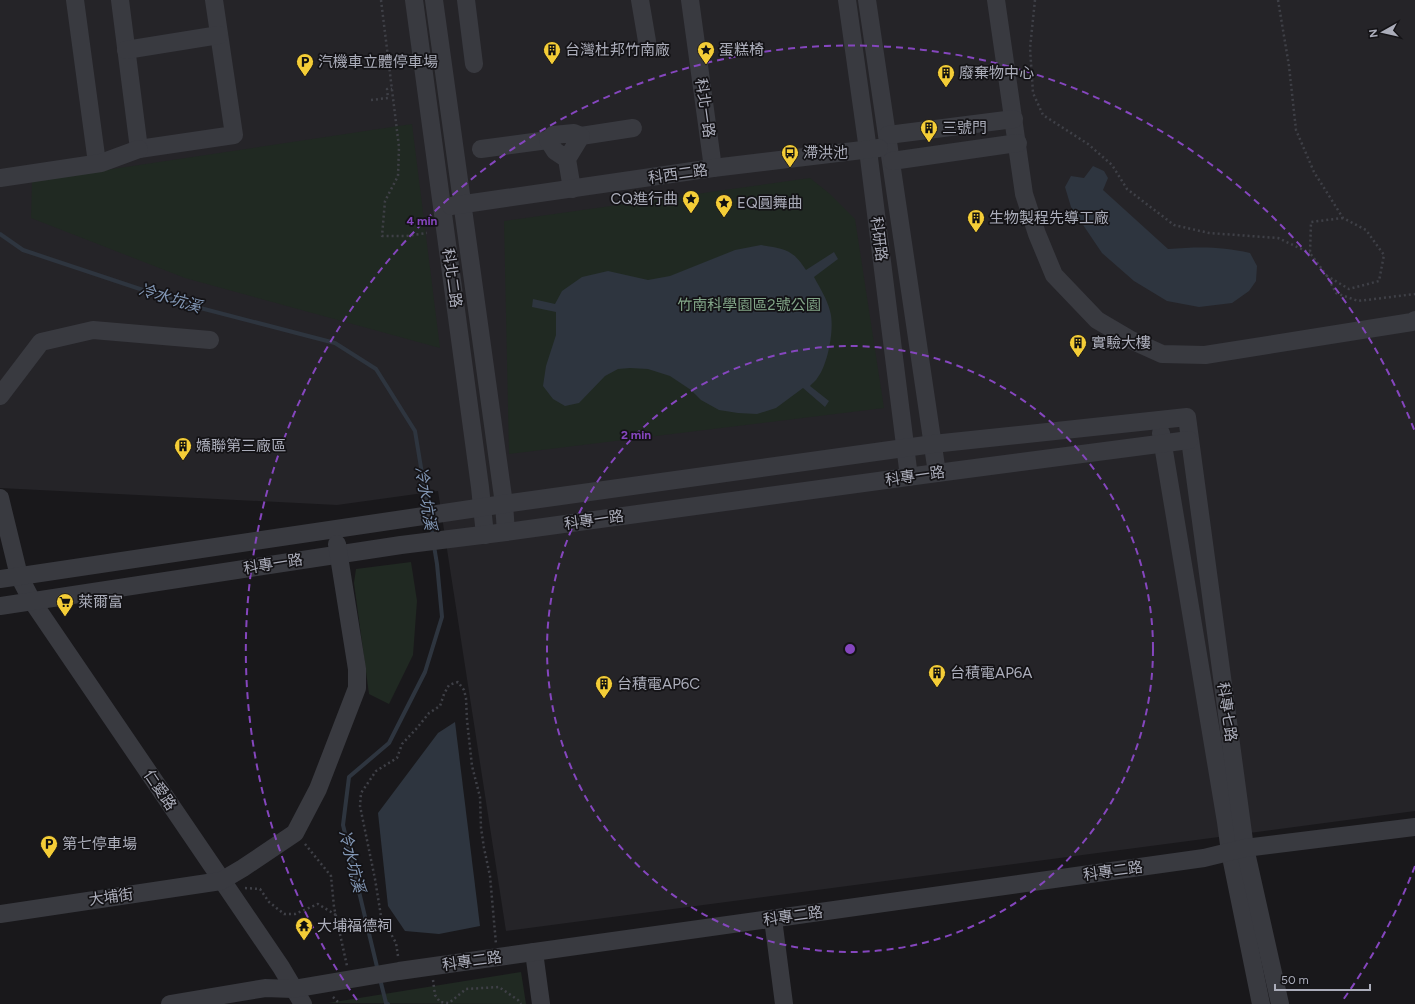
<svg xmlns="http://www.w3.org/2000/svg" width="1415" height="1004" font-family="Figtree,'Noto Sans TC',sans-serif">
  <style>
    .built { fill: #252428 }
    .green { fill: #202922 }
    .water { fill: #2e353f }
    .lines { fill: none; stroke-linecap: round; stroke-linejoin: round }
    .stream { stroke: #2e353f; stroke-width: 4 }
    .path { stroke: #3f4047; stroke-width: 2.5; stroke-dasharray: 2 3; stroke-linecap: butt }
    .minor { stroke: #393a40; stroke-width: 18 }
    .ring { fill: none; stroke: #8546be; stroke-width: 2; stroke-dasharray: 7 5 }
    .labels { text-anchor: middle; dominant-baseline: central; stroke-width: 3.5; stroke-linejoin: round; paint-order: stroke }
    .poi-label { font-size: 15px; fill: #abadba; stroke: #141316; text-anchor: start }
    .street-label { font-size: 15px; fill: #abadba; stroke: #141316 }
    .park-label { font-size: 15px; fill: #82a588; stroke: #141316 }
    .water-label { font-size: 16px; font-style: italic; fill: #8297b5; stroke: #141316 }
    .centre { fill: #8546be; stroke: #141316; stroke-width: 2 }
    .ring-label { font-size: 12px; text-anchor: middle; font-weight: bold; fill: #8546be; stroke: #141316; stroke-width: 3.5; stroke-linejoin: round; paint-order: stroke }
  </style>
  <rect width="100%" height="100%" fill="#19181b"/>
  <path class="built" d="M0 0H1415V811L506 931 438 491 337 505 0 488Z"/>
  <g class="green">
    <path d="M412 124 440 348 185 278 31 218 32 181Z"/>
    <path d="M810 178 830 194 855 219 884 408 509 454 504 221Z"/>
    <path d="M411 562 417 601 413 655 389 704 369 694 354 583 356 569Z"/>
    <path d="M521 972 526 1004 328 1003Z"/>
  </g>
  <g class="water">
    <path d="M1093 166 1104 171 1108 178 1103 190 1168 249C1197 247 1220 246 1250 253L1257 266 1256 281 1249 291 1232 303 1199 307 1167 301 1134 281 1102 253 1071 207 1065 187 1071 176 1084 178Z"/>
    <path d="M761 245C786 249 792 249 806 270L834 252 838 259 814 277C820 288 827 299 830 311 835 327 828 364 818 377 816 381 812 383 810 386L829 401 825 407 803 388 776 408 757 414 738 413 719 410 701 400 691 390 670 376 648 369 630 368 618 369 605 376 579 403 565 406 553 399 543 386 546 366 556 335V312L532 307 533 299 555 304 562 291 582 277 608 271 648 280 670 276 735 250Z"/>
    <path d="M455 722 480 926 439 934 405 931 388 906 378 813 438 733Z"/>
  </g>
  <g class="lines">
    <g class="stream">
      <path d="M0 234 23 250 185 304 335 343 376 369 415 431 428 510"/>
      <path d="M430 519 433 538"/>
      <path d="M378 971 343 825 349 777 389 743 425 672 442 617 437 564 434 546"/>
      <path d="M380 979 386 1003 388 1004"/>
    </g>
    <g class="path">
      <path d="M381 0 399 147 398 176 385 201 382 236H406L427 233"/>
      <path d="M1035 0 1030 48 1033 93 1043 115 1088 144 1112 165 1127 189 1174 225 1209 233 1278 238 1310 253"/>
      <path d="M1278 0 1289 66 1296 130 1314 172 1343 218 1366 230 1384 255 1379 281 1349 289 1327 276 1336 293 1358 301 1415 294"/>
      <path d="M371 100 388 98 387 89H392"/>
      <path d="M1327 276 1310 253 1311 222 1343 218"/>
      <path d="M305 844 331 876 334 907 347 966"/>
      <path d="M245 888 260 889 269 902 284 914H295L318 904 336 915"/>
      <path d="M398 956 396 943 381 916 375 879 360 806 361 793 376 771 397 758 402 744 417 728 429 713 440 706 444 694 449 685 458 682 464 690 466 698 467 720 472 766 480 797 481 828 484 848 490 876 496 944"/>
      <path d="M433 980 435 995 440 1002 449 1003 466 989 499 987 518 1000 521 1004"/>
      <path d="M333 997 340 1004"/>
    </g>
    <g class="minor">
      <path d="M75 0 97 163"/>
      <path d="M120 0 139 149 234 135 214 0"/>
      <path d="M414 0 480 487 485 535"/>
      <path d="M434 0 504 504 506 532"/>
      <path d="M466 0 474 64"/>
      <path d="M640 0 648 47"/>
      <path d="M690 0 713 168"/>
      <path d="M847 0 868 150 909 477"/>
      <path d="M867 0 937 473"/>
      <path d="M996 0 1024 194 1037 234 1054 275 1097 320 1131 340 1162 354 1205 355 1412 322 1415 320"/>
      <path d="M126 50 219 35"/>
      <path d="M888 135 1014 119"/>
      <path d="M581 136 633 128"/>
      <path d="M481 149 548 140"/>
      <path d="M567 159 555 151 548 140 553 135 574 133 581 136 567 159 572 189"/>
      <path d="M892 161 1018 143"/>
      <path d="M0 178 101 163 139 149"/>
      <path d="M451 206 713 168 879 148"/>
      <path d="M0 396 41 342 93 330 210 340"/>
      <path d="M1161 433 1226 822 1230 852 1261 1004"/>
      <path d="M0 498 19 576 32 601 281 967 303 1004"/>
      <path d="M0 579 504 504 933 444 1187 417 1245 848 1280 1004"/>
      <path d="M0 606 401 545 506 532 937 473 1189 440"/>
      <path d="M0 914 221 881 243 868 295 833 318 789 357 688V669L337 544"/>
      <path d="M773 919 784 1004"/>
      <path d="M534 952 541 1004"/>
      <path d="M170 1004 265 988 293 989 399 971 1204 858 1245 848 1415 827"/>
    </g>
  </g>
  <g class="ring">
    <circle cx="850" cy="649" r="303"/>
    <path d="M1415 866A605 605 0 0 1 1343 1000M357 1000A605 605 0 1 1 1415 432"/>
  </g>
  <defs>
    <symbol id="building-pin" viewBox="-11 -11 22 30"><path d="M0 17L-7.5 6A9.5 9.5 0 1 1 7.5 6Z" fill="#f4cd37" stroke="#141316"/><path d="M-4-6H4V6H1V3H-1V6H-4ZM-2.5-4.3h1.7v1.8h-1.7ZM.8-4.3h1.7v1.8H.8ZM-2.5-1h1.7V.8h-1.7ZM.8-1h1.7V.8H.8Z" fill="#111"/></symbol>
    <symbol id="sight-pin" viewBox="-11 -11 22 30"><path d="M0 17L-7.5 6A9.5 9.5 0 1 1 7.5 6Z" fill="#f4cd37" stroke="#141316"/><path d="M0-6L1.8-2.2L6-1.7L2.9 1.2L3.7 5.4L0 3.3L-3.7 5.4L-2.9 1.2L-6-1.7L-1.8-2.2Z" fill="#111"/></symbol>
    <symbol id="parking-pin" viewBox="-11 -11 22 30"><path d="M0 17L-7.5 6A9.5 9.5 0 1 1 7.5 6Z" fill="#f4cd37" stroke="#141316"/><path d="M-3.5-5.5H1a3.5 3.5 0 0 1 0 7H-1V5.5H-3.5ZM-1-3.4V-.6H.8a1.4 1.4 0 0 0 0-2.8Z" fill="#111"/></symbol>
    <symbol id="bus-pin" viewBox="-11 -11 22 30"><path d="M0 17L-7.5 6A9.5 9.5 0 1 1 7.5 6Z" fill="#f4cd37" stroke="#141316"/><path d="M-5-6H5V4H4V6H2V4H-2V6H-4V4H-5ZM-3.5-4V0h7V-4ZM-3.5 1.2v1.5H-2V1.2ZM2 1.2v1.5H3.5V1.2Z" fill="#111"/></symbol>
    <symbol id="supermarket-pin" viewBox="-11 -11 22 30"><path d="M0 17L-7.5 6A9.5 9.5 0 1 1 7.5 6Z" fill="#f4cd37" stroke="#141316"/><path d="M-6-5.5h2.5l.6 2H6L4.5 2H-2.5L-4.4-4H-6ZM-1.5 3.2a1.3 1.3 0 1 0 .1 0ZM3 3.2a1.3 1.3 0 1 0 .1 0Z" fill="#111"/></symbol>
    <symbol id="temple-pin" viewBox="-11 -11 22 30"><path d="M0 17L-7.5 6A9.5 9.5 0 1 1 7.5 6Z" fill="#f4cd37" stroke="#141316"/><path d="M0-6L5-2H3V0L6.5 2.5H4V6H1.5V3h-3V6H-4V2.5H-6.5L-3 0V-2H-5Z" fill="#111"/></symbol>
  </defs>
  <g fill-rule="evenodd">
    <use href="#building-pin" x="542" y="40" width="20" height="27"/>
    <use href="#sight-pin" x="696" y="40" width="20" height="27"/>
    <use href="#parking-pin" x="295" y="52" width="20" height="27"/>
    <use href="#building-pin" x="936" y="63" width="20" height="27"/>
    <use href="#building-pin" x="919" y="118" width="20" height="27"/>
    <use href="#bus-pin" x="780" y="143" width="20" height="27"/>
    <use href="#sight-pin" x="681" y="189" width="20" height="27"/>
    <use href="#sight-pin" x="714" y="193" width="20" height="27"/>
    <use href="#building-pin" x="966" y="208" width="20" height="27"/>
    <use href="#building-pin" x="1068" y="333" width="20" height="27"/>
    <use href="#building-pin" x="173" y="436" width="20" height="27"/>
    <use href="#supermarket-pin" x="55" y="592" width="20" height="27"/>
    <use href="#building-pin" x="927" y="663" width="20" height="27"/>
    <use href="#building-pin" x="594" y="674" width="20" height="27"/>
    <use href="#parking-pin" x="39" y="834" width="20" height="27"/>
    <use href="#temple-pin" x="294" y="916" width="20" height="27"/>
  </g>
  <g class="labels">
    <g class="poi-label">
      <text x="565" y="50">台灣杜邦竹南廠</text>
      <text x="719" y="50">蛋糕椅</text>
      <text x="318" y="62">汽機車立體停車場</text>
      <text x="959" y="73">廢棄物中心</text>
      <text x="942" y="128">三號門</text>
      <text x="803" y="153">滯洪池</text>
      <text x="678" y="199" text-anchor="end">CQ進行曲</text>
      <text x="737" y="203">EQ圓舞曲</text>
      <text x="989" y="218">生物製程先導工廠</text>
      <text x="1091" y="343">實驗大樓</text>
      <text x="196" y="446">嬌聯第三廠區</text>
      <text x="78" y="602">萊爾富</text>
      <text x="950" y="673">台積電AP6A</text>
      <text x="617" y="684">台積電AP6C</text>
      <text x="62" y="844">第七停車場</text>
      <text x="317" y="926">大埔福德祠</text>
    </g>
    <g class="street-label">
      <text transform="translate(705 108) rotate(82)">科北一路</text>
      <text transform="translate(678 174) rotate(-8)">科西二路</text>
      <text transform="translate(879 239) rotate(83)">科研路</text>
      <text transform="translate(452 278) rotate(82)">科北二路</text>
      <text transform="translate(915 476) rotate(-8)">科專一路</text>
      <text transform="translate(594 520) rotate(-8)">科專一路</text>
      <text transform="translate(273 564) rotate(-9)">科專一路</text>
      <text transform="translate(1227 712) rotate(82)">科專七路</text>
      <text transform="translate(160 790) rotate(56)">仁愛路</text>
      <text transform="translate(1113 871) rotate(-8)">科專二路</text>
      <text transform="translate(111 897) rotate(-8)">大埔街</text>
      <text transform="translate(793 916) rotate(-8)">科專二路</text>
      <text transform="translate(472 961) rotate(-8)">科專二路</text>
    </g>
    <g class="park-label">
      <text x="749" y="305">竹南科學園區2號公園</text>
    </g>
    <g class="water-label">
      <text transform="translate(170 298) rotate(17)">冷水坑溪</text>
      <text transform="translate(426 498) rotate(81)">冷水坑溪</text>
      <text transform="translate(352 861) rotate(76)">冷水坑溪</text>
    </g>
  </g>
  <circle cx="850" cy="649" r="6" class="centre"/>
  <g class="ring-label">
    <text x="422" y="225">4 min</text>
    <text x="636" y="439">2 min</text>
  </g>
  <g transform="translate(1383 32) rotate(262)" stroke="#141316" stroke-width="3" paint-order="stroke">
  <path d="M0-3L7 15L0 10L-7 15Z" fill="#abadba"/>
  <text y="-6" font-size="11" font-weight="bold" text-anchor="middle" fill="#abadba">N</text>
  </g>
  <path d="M1275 984v6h95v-6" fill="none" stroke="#abadba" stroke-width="2"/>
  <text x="1281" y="984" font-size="12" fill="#abadba" stroke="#141316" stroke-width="3" paint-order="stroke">50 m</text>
</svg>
